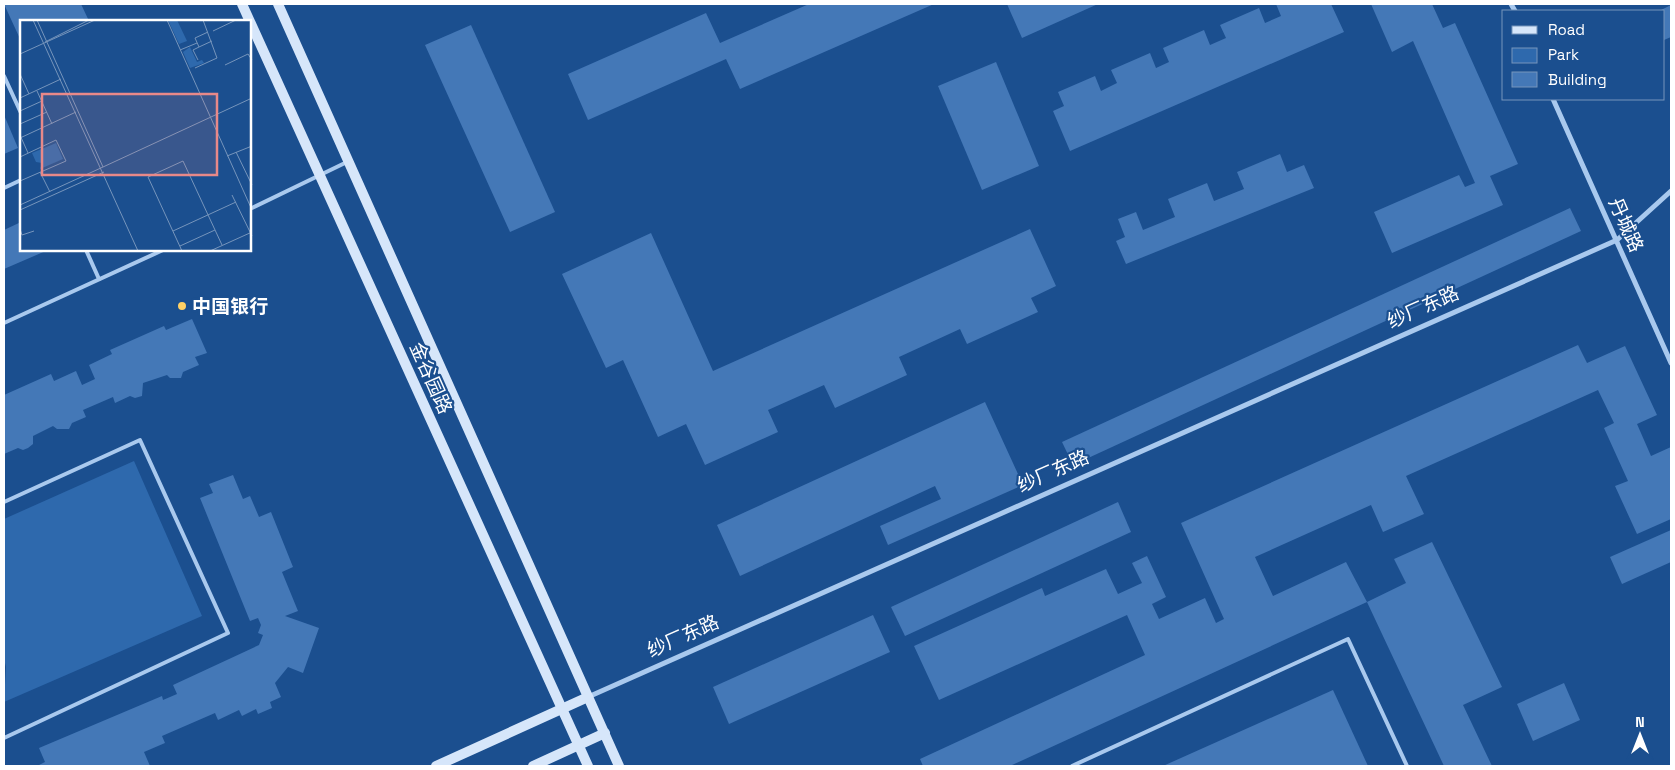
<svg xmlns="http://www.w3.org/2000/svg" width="1675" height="770" font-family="'Space Grotesk','Noto Sans SC',sans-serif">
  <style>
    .green { fill: #2e69ad }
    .building { fill: #4478b7 }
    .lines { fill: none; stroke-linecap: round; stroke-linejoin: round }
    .service { stroke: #a9c9ee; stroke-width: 4 }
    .minor { stroke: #a9c9ee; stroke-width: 5 }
    .secondary { stroke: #d6e6fa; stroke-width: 10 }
    .poi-dot { fill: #ffd166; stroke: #1b4f8f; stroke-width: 2 }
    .labels { text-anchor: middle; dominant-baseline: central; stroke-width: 4.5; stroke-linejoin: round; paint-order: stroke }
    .street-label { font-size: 19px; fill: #fff; stroke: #1b4f8f }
    .poi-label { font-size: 19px; font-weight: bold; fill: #fff; stroke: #1b4f8f; text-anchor: start }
    .inset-road { fill: none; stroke: #7695bc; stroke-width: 1 }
    .view { fill: #e88989; fill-opacity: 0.15; stroke: #e88989; stroke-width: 2.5 }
    .inset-edge { fill: none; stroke: #fff; stroke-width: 2.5 }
  </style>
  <rect width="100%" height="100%" fill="#1b4f8f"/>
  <path class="green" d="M134 461 202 616 4 702 6 667 4 659V519Z"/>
  <g class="building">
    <path d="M4 4H81L89 21H21V41Z"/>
    <path d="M809 4H934L740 89 726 59 588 120 568 74 706 13 720 43Z"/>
    <path d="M1007 4H1098L1022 38Z"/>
    <path d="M1276 4H1331L1344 32 1070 151 1053 111 1064 106 1058 92 1095 76 1101 91 1117 83 1111 70 1150 53 1156 68 1169 62 1163 48 1204 30 1210 45 1226 38 1220 25 1259 8 1265 23 1281 16Z"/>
    <path d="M1371 4H1432L1443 28 1455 23 1518 164 1490 176 1503 205 1392 253 1374 212 1459 175 1465 187 1475 183 1413 41 1392 52Z"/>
    <path d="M1671 5V37L1664 40V11H1659Z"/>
    <path d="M471 25 555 212 510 232 425 45Z"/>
    <path d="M996 62 1039 166 982 190 938 86Z"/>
    <path d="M4 115 18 148 4 154Z"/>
    <path d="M1280 154 1287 172 1304 165 1314 188 1126 264 1116 241 1125 237 1118 219 1136 212 1143 230 1175 217 1168 199 1207 183 1214 201 1244 189 1237 172Z"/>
    <path d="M1570 208 1581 231 1073 465 1062 442Z"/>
    <path d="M21 222V250H48L4 269V230Z"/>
    <path d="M1030 229 1056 286 1031 298 1038 312 967 344 960 329 899 357 907 375 835 408 824 385 768 410 778 432 705 465 686 424 658 437 623 360 606 368 562 274 651 233 713 371Z"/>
    <path d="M192 319 207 353 195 357 199 365 183 372 181 378H170L167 375 143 383 142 396 135 398 130 396 115 403 113 397 83 410 86 417 72 423 69 429H57L53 426 33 436V444L28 448 23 450 18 448 4 454V395L51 374 54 381 76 371 82 385 95 379 89 365 112 354 110 350 164 326 166 330Z"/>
    <path d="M1578 345 1587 363 1625 346 1657 415 1637 424 1651 456 1671 447V519L1637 534 1615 486 1628 481 1604 428 1614 423 1598 390 1406 476 1424 514 1383 532 1371 505 1255 557 1273 596 1346 562 1367 602 1010 766H923L920 759 1145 655 1127 615 939 700 914 646 1042 588 1045 596 1106 569 1118 594 1142 583 1132 563 1147 556 1166 597 1152 604 1159 619 1205 598 1216 623 1224 619 1181 523Z"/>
    <path d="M985 402 1023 485 888 545 880 526 941 499 935 486 740 576 717 525Z"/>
    <path d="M233 475 243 499 250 496 259 517 271 512 293 567 282 572 298 611 285 616 319 628 303 673 288 667 275 683 281 697 270 702 272 708 258 714 256 709 242 716 239 710 218 720 215 713 162 736 165 743 144 752 150 766H39V765L45 762 39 748 162 696 163 700 177 694 173 685 259 645 263 635 258 633 261 625 258 618 250 621 200 498 213 493 209 484Z"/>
    <path d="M1118 502 1131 532 905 636 891 607Z"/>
    <path d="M1671 530V562L1622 584 1610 557Z"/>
    <path d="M1432 542 1502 687 1463 705 1492 766H1444L1367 602 1406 583 1394 559Z"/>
    <path d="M873 615 890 652 729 724 713 687Z"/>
    <path d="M1564 683 1580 720 1533 741 1517 704Z"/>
    <path d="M1333 690 1368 766H1163Z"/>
  </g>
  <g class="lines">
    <g class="service">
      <path d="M4 76 21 113"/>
      <path d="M4 188 21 180"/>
      <path d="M250 209 347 162"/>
      <path d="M86 250 99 279"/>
      <path d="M4 323 163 250"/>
      <path d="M4 502 140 440 228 633 4 738"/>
      <path d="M1072 766 1348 639 1407 766"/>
    </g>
    <g class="minor">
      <path d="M1511 4 1515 11"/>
      <path d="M1553 99 1671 363"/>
      <path d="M588 697 1617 240 1671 191"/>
    </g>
    <g class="secondary">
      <path d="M242 4 588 766"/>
      <path d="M278 4 619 766"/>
      <path d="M436 766 588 697"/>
      <path d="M533 766 605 733"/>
    </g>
  </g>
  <circle class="poi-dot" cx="182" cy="306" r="5"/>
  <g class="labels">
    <g class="street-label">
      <text transform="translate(1626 225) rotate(66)">丹城路</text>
      <text transform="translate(1423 307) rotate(-24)">纱厂东路</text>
      <text transform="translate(431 378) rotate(66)">金谷园路</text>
      <text transform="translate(1053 471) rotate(-24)">纱厂东路</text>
      <text transform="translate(683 636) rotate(-24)">纱厂东路</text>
    </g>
    <g class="poi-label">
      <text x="192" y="306">中国银行</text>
    </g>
  </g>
  <g transform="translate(20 20)">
    <rect width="231" height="231" fill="#1b4f8f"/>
    <path d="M148 0H157L167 21 159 24ZM170 27 177 42 182 40 184 43 170 48 163 32ZM36 123 43 139 20 149 22 143 16 142 12 133Z" fill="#2e69ad"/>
    <path class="inset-road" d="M13 0 118 231M17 0 83 147M147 0 232 190M193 11 216 0M188 12 175 18 179 27 192 21M25 22 69 0M160 30 177 23M0 34 75 0M178 40 173 30 179 27M205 45 228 34 232 40M175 48 197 38 183 0M0 54 9 74M17 71 32 104M0 78 41 59M0 91 22 81M0 104 27 92M0 115 8 133M0 118 56 92M216 132 232 165M207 136 232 126M0 137 36 120 46 141 0 161M83 147 232 78M20 152 30 172M212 175 232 216M0 185 83 147M0 190 84 152M0 209 2 215 14 211M153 211 216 182M160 226 195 210M162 231 128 157 163 141 202 225M190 231 232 212"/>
    <path class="view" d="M22 74H197V155H22Z"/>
    <rect width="231" height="231" class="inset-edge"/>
  </g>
  <rect width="1675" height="770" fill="none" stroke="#ffffff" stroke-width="10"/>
  <rect x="1502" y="10" width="162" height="90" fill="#1b4f8f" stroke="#7695bc"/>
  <rect x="1512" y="26" width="25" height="8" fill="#d6e6fa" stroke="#7695bc"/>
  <text x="1548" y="35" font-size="15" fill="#ffffff">Road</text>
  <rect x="1512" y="48" width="25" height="15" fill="#2e69ad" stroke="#7695bc"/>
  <text x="1548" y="60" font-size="15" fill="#ffffff">Park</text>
  <rect x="1512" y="72" width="25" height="15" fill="#4478b7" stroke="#7695bc"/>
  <text x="1548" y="85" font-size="15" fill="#ffffff">Building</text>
  <g transform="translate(1640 735)" stroke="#1b4f8f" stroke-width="4" paint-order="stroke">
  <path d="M0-4L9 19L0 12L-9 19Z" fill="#ffffff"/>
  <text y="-8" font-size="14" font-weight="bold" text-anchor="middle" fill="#ffffff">N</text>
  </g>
</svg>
